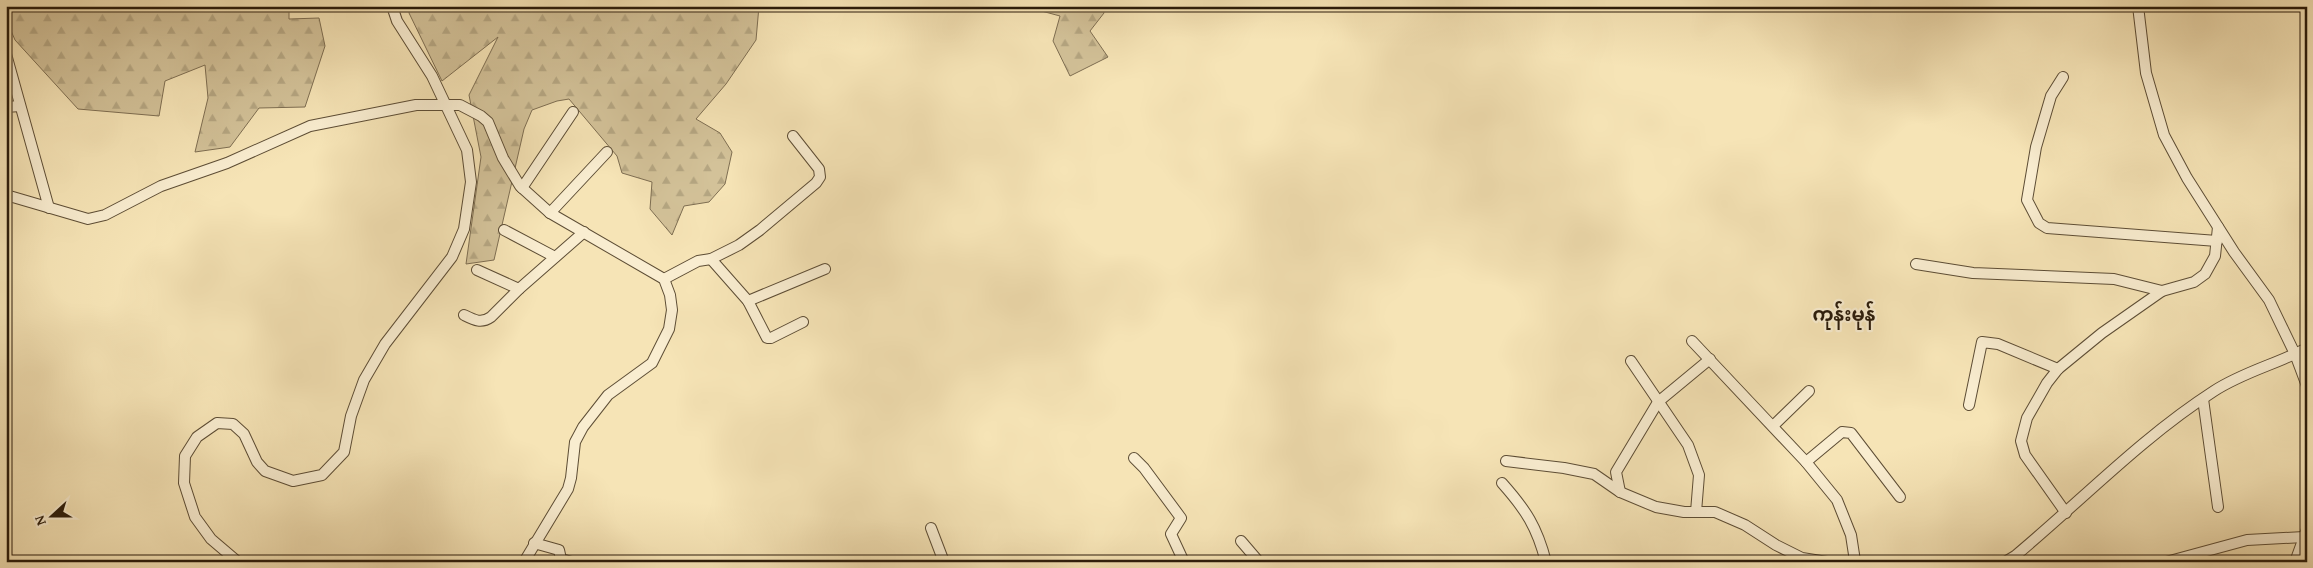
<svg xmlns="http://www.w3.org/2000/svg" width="2313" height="568" font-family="'Gentium Book Plus','Noto Sans Myanmar',serif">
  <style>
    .forest { fill: url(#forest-firs); stroke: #7e6e52 }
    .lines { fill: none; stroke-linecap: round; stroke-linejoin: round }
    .minor-casing { stroke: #5d4d35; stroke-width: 12 }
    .minor { stroke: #f9edd0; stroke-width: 10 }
    .labels { text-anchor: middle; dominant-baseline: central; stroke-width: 4.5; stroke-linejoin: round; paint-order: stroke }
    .quarter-label { font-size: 19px; font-weight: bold; fill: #2a1b0a; stroke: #f9edd0 }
  </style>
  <defs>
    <pattern id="forest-firs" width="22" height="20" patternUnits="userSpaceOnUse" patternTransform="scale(1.25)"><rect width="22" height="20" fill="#d3c299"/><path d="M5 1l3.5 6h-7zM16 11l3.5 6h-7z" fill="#b5a682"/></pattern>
  </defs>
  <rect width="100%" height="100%" fill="#f6e4b6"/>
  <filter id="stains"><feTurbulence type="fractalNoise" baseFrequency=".004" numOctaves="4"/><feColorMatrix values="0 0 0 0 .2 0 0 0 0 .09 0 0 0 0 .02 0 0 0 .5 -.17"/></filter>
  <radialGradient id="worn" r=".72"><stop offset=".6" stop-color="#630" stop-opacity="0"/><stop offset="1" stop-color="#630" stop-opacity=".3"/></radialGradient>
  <g class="forest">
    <path d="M6 6H289V19L319 18 325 46 305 107 259 108 230 147 195 152 208 98 205 65 165 81 159 116 78 109 15 40 6 19Z"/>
    <path d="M409 6H759L756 40 726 84 696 119 720 133 732 152 725 184 709 202 684 206 672 235 650 209 652 182 622 173 617 156 569 99 557 101 532 110 524 129 494 260 466 264 481 157 469 95 498 37 442 81 409 13Z"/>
    <path d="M1023 6H1103L1104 13 1090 31 1108 57 1070 76 1053 41 1060 16Z"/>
  </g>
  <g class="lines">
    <defs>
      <g id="minor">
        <path d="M2138 6 2146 73 2164 135 2187 178 2234 252 2269 300 2295 354 2307 386"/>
        <path d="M6 54 49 208"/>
        <path d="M2063 77 2051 96 2036 147 2027 200 2039 223 2047 228 2217 241"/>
        <path d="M6 107 20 106"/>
        <path d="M522 188 573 112"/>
        <path d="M6 195 88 219 105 215 161 186 227 163 310 126 416 105H460L481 116 488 122 503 158 520 186 550 213 664 279 670 295 672 310 669 329 652 363 608 395 583 427 575 442 571 478 568 489 524 562"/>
        <path d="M550 213 607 152"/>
        <path d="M504 230 555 257"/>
        <path d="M711 259 748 301 767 338H771L803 322"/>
        <path d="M1916 264 1973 273 2114 279 2162 291 2194 282 2205 274 2215 256 2218 227"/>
        <path d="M477 270 519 289"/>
        <path d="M664 279 698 261 711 259 739 245 760 230 816 183 820 177 819 169 793 136"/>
        <path d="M748 301 825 269"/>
        <path d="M464 315C474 320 481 324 491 317L519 289 584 232"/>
        <path d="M1692 341 1806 462 1837 500 1851 535 1855 561"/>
        <path d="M1631 361 1688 445 1699 475 1696 512"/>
        <path d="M2203 399 2218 507"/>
        <path d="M1969 405 1982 342 1998 344 2058 369"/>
        <path d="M1773 426 1809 391"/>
        <path d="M1134 458 1144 468 1181 518 1171 534 1184 562"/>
        <path d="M1506 461 1564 468 1594 474 1620 492 1656 507 1684 512H1715L1745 525 1776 545 1802 558 1827 562H1860"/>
        <path d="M1806 462 1842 432 1851 433 1900 497"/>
        <path d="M1502 483C1526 510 1537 527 1546 562"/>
        <path d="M1620 492 1616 472 1658 402 1710 359"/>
        <path d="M2066 513 2025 455 2021 441 2027 418 2047 383 2058 369 2102 333 2162 291"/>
        <path d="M931 528 944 562"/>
        <path d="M1241 541 1259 562"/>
        <path d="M534 543 559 550 561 559 572 562"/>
        <path d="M238 562 211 539 195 517 184 483 185 456 197 437 217 423 233 424 244 434 257 462 265 471 293 481 322 475 344 452 351 416 364 380 385 344 452 257 464 229 471 182 467 150 432 76 397 21 392 6"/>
        <path d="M2005 562 2015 556C2081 501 2141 438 2214 391 2243 372 2277 364 2307 348"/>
        <path d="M2166 562 2247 540 2304 537"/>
        <path d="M2295 562 2307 529"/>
      </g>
    </defs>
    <use href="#minor" class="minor-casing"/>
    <use href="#minor" class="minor"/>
  </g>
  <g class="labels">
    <g class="quarter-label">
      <text x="1844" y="314">ကုန်းမုန်</text>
    </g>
  </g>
  <rect width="2313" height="568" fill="none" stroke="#f6e4b6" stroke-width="25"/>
  <rect x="8" y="8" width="2298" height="553" fill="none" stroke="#2a1b0a" stroke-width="2.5"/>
  <rect x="12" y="12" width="2288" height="543" fill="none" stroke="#2a1b0a"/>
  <g transform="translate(52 516) rotate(249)" stroke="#f9edd0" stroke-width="4" paint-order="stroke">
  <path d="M0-4L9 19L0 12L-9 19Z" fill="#2a1b0a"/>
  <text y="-8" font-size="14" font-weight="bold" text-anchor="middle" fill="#2a1b0a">N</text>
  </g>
  <rect width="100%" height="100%" filter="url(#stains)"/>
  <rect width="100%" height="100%" fill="url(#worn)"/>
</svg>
